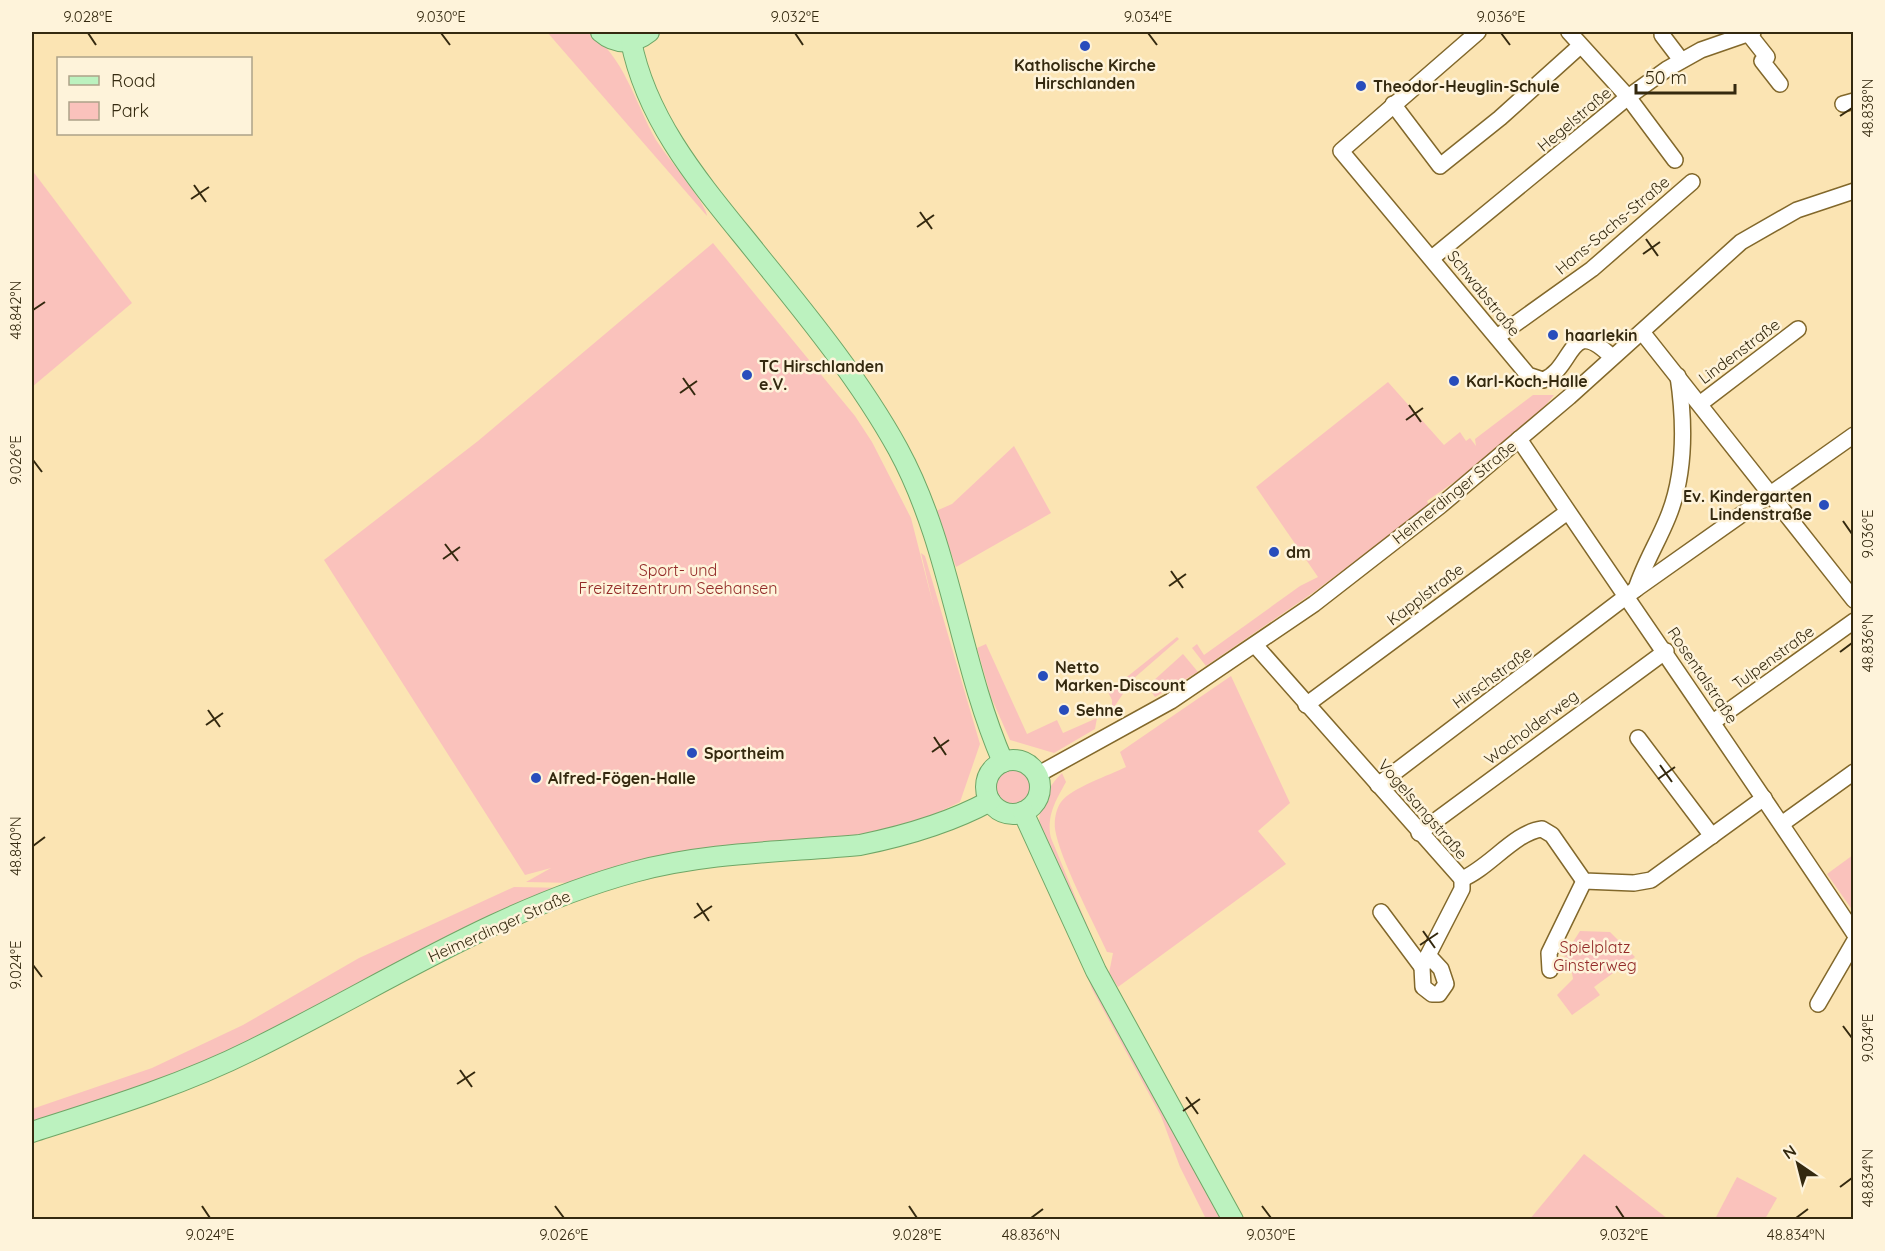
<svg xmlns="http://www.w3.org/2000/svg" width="1885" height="1251" font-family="Quicksand,sans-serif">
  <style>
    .green { fill: #fac2bc }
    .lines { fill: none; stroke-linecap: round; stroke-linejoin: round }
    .minor-casing { stroke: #82682b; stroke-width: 18 }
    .major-casing { stroke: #6fa666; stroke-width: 22 }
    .minor { stroke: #fff; stroke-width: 15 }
    .major { stroke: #bcf2bf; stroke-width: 20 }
    .ticks { fill: none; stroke: #34290f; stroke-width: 2 }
    .poi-dot { fill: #284dbc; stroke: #fef3da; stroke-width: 2 }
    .labels { text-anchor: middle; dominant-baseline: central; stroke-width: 5; stroke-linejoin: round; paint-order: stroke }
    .poi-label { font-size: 16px; font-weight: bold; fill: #34290f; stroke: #fef3da; text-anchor: start }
    .street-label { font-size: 16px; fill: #34290f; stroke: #fef3da }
    .park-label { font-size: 16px; fill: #932a28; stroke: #fef3da }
    .neatline { fill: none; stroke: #34290f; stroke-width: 2 }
    .ticks-label { font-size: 15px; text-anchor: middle; fill: #34290f }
  </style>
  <rect width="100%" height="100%" fill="#fbe4b3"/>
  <g class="green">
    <path d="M547 32C558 32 579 28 588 33 622 51 637 107 656 140 666 156 707 204 707 216Z"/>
    <path d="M32 170 132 303 32 387Z"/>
    <path d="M713 243 855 416 872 442 911 518 934 608 921 553 925 556 980 744 960 802 933 815 882 833 684 854 574 883 526 882 551 868 525 875 324 560 478 441Z"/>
    <path d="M1388 382 1444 445 1460 432 1466 441 1470 438 1476 446 1475 439 1533 395H1554C1521 438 1468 472 1427 501L1429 505 1314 592 1206 666 1192 648 1197 644 1204 655 1300 586 1318 577 1256 487Z"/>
    <path d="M1014 446 1051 513 956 567 936 511 952 504Z"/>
    <path d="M1177 637 1179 639 1133 679 1112 710V700L1108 692Z"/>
    <path d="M986 644 1027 734 1057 720 1063 733 1097 718 1095 729 1054 753 1010 740 991 697 977 648Z"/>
    <path d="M1183 654 1198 672 1155 697 1149 688 1152 682Z"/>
    <path d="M1231 676 1290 803 1258 831 1286 864 1118 987 1109 973 1113 953 1107 952C1093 921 1060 860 1055 829 1054 820 1056 809 1061 802 1071 788 1110 775 1126 767L1120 752Z"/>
    <circle cx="1013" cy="787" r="22"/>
    <path d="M1062 773 1066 782C1056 800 1046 816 1051 838L1101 959 1096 957 1040 830C1037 807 1046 789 1062 773Z"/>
    <path d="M1853 855V911L1827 874Z"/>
    <path d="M514 887 571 888 427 948 368 977 321 1008 192 1074 32 1128V1109L152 1068 243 1025 359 958Z"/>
    <path d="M1580 931 1610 932 1635 957 1594 987 1600 995 1572 1015 1557 995 1573 979 1570 961 1564 956Z"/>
    <path d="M1091 974 1233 1219H1206L1180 1167 1161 1116 1092 989 1088 978Z"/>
    <path d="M1584 1154 1668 1219H1530Z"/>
    <path d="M1737 1177 1777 1198 1765 1219H1715Z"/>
  </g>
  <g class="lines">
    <defs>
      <g id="minor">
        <path d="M1478 32 1341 151 1528 375 1543 380C1575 368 1568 314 1612 357"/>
        <path d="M1569 32 1628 97 1675 160"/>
        <path d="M1748 33 1767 57 1762 61 1780 84"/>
        <path d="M1662 35 1681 60"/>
        <path d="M1393 104 1440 166 1500 118 1580 46"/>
        <path d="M1843 104 1854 101"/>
        <path d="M1432 258 1628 97 1667 69 1701 50 1753 32"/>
        <path d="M1642 332 1854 600"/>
        <path d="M1497 337 1592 269 1692 182"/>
        <path d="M1701 403 1798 329"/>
        <path d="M1519 439C1630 604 1744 767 1854 933"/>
        <path d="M1636 589C1644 564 1658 542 1668 517 1686 473 1685 423 1678 376"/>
        <path d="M1255 645 1462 879C1489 868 1515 832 1542 829L1552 835 1584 881 1634 883 1651 880 1764 798"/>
        <path d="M1306 705 1566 513"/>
        <path d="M1713 722 1854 621"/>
        <path d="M1638 738 1712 836"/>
        <path d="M1037 775 1171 701 1314 604 1440 506 1569 397 1741 242 1797 210 1854 191"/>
        <path d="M1378 785 1636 589 1854 435"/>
        <path d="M1783 823 1854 772"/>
        <path d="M1419 833 1666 651"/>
        <path d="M1381 912 1422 967"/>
        <path d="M1428 955 1441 969 1446 984 1439 994H1432L1423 987 1422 967 1462 889V879"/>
        <path d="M1550 970 1549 953 1584 881"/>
        <path d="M1818 1004 1854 942"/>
      </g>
      <g id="major">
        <path d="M601 32C616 45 634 44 649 32"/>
        <path d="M631 41C648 128 710 194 763 261 811 320 861 382 898 449 951 546 959 661 1003 762"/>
        <circle cx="1013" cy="787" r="27"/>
        <path d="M1023 812 1096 971 1233 1220"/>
        <path d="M32 1132C107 1108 182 1085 252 1050 378 988 498 909 634 872 707 852 785 852 860 845 904 836 950 823 990 801"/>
      </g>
    </defs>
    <use href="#minor" class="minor-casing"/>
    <use href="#major" class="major-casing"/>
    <use href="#minor" class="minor"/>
    <use href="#major" class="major"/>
  </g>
  <path class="ticks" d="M88 33 96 45M441 33 450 45M795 33 803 45M1148 33 1157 45M1501 33 1510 45M1840 116 1852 108M194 185 206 202M191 199 209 187M920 212 932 229M917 227 934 215M1646 239 1658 256M1643 254 1660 242M33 310 45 302M683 378 695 395M680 393 697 381M1409 405 1421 422M1406 420 1423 408M33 460 42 472M1843 521 1852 534M445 544 458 561M443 559 460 547M1171 571 1183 588M1169 586 1186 574M1840 652 1852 643M208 710 220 727M206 725 223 713M934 737 946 755M932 752 949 740M1660 765 1672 782M1658 779 1675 767M33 846 45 837M697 903 709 921M694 918 712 906M1423 931 1435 948M1420 945 1438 933M33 965 42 977M1843 1026 1852 1038M460 1070 472 1087M457 1084 475 1072M1186 1097 1198 1114M1183 1111 1200 1099M1840 1187 1852 1178M202 1206 210 1218M555 1206 564 1218M909 1206 917 1218M1262 1206 1271 1218M1616 1206 1624 1218M1031 1218 1043 1209M1796 1218 1808 1209"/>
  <g class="poi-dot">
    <circle cx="1085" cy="46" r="6"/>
    <circle cx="1361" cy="86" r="6"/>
    <circle cx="1553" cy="335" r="6"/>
    <circle cx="747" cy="375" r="6"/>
    <circle cx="1454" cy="381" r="6"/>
    <circle cx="1824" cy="505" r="6"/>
    <circle cx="1274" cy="552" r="6"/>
    <circle cx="1043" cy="676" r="6"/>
    <circle cx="1064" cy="710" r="6"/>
    <circle cx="692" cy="753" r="6"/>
    <circle cx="536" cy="778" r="6"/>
  </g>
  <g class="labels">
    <g class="poi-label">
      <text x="1085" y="65" text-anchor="middle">Katholische Kirche<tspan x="1085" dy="18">Hirschlanden</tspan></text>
      <text x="1373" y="86">Theodor-Heuglin-Schule</text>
      <text x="1565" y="335">haarlekin</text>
      <text x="759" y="366">TC Hirschlanden<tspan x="759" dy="18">e.V.</tspan></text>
      <text x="1466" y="381">Karl-Koch-Halle</text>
      <text x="1812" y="496" text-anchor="end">Ev. Kindergarten<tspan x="1812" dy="18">Lindenstraße</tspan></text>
      <text x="1286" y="552">dm</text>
      <text x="1055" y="667">Netto<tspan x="1055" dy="18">Marken-Discount</tspan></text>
      <text x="1076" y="710">Sehne</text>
      <text x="704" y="753">Sportheim</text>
      <text x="548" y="778">Alfred-Fögen-Halle</text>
    </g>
    <g class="street-label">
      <text transform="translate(1574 119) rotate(-40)">Hegelstraße</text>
      <text transform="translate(1612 225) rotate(-40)">Hans-Sachs-Straße</text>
      <text transform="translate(1484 293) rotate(51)">Schwabstraße</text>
      <text transform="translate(1739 351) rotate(-37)">Lindenstraße</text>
      <text transform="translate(1454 492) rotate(-39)">Heimerdinger Straße</text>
      <text transform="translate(1425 594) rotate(-37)">Kapplstraße</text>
      <text transform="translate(1773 657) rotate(-36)">Tulpenstraße</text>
      <text transform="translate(1703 675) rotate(56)">Rosentalstraße</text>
      <text transform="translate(1492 677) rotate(-36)">Hirschstraße</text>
      <text transform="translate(1531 727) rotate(-37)">Wacholderweg</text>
      <text transform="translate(1423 809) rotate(49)">Vogelsangstraße</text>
      <text transform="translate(499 926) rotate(-24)">Heimerdinger Straße</text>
    </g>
    <g class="park-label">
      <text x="678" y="570">Sport- und<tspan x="678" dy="18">Freizeitzentrum Seehansen</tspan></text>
      <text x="1595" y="947">Spielplatz<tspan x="1595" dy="18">Ginsterweg</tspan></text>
    </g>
  </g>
  <rect width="1885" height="1251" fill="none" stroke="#fef3da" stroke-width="66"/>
  <rect x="57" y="57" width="195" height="78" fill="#fef3da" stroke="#ada289" stroke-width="1.5"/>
  <rect x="69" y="76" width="30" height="9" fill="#bcf2bf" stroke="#ada289" stroke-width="1.5"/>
  <text x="111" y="87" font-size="18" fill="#34290f">Road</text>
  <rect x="69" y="102" width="30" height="18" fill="#fac2bc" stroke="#ada289" stroke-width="1.5"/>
  <text x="111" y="117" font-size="18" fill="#34290f">Park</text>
  <g transform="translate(1798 1164) rotate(325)" stroke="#fef3da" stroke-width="4.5" paint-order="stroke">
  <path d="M0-4.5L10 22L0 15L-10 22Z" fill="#34290f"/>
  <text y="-9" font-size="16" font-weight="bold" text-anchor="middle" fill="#34290f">N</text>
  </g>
  <path d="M1636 84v9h99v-9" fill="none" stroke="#34290f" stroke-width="3"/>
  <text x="1645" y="84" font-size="18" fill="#34290f" stroke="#fef3da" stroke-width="4.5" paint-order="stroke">50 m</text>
  <rect x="33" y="33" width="1819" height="1185" class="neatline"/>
  <g class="ticks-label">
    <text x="88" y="22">9.028°E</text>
    <text x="441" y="22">9.030°E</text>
    <text x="795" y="22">9.032°E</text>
    <text x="1148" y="22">9.034°E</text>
    <text x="1501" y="22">9.036°E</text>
    <text transform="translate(1868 108) rotate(-90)" y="5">48.838°N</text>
    <text transform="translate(16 310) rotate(-90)" y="5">48.842°N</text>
    <text transform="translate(16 460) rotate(-90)" y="5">9.026°E</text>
    <text transform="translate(1868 534) rotate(-90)" y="5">9.036°E</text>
    <text transform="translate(1868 643) rotate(-90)" y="5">48.836°N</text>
    <text transform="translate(16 846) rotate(-90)" y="5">48.840°N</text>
    <text transform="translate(16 965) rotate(-90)" y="5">9.024°E</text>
    <text transform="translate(1868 1038) rotate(-90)" y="5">9.034°E</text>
    <text transform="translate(1868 1178) rotate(-90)" y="5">48.834°N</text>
    <text x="210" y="1240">9.024°E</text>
    <text x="564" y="1240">9.026°E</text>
    <text x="917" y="1240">9.028°E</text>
    <text x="1031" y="1240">48.836°N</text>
    <text x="1271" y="1240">9.030°E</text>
    <text x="1624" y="1240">9.032°E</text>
    <text x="1796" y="1240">48.834°N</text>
  </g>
</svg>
